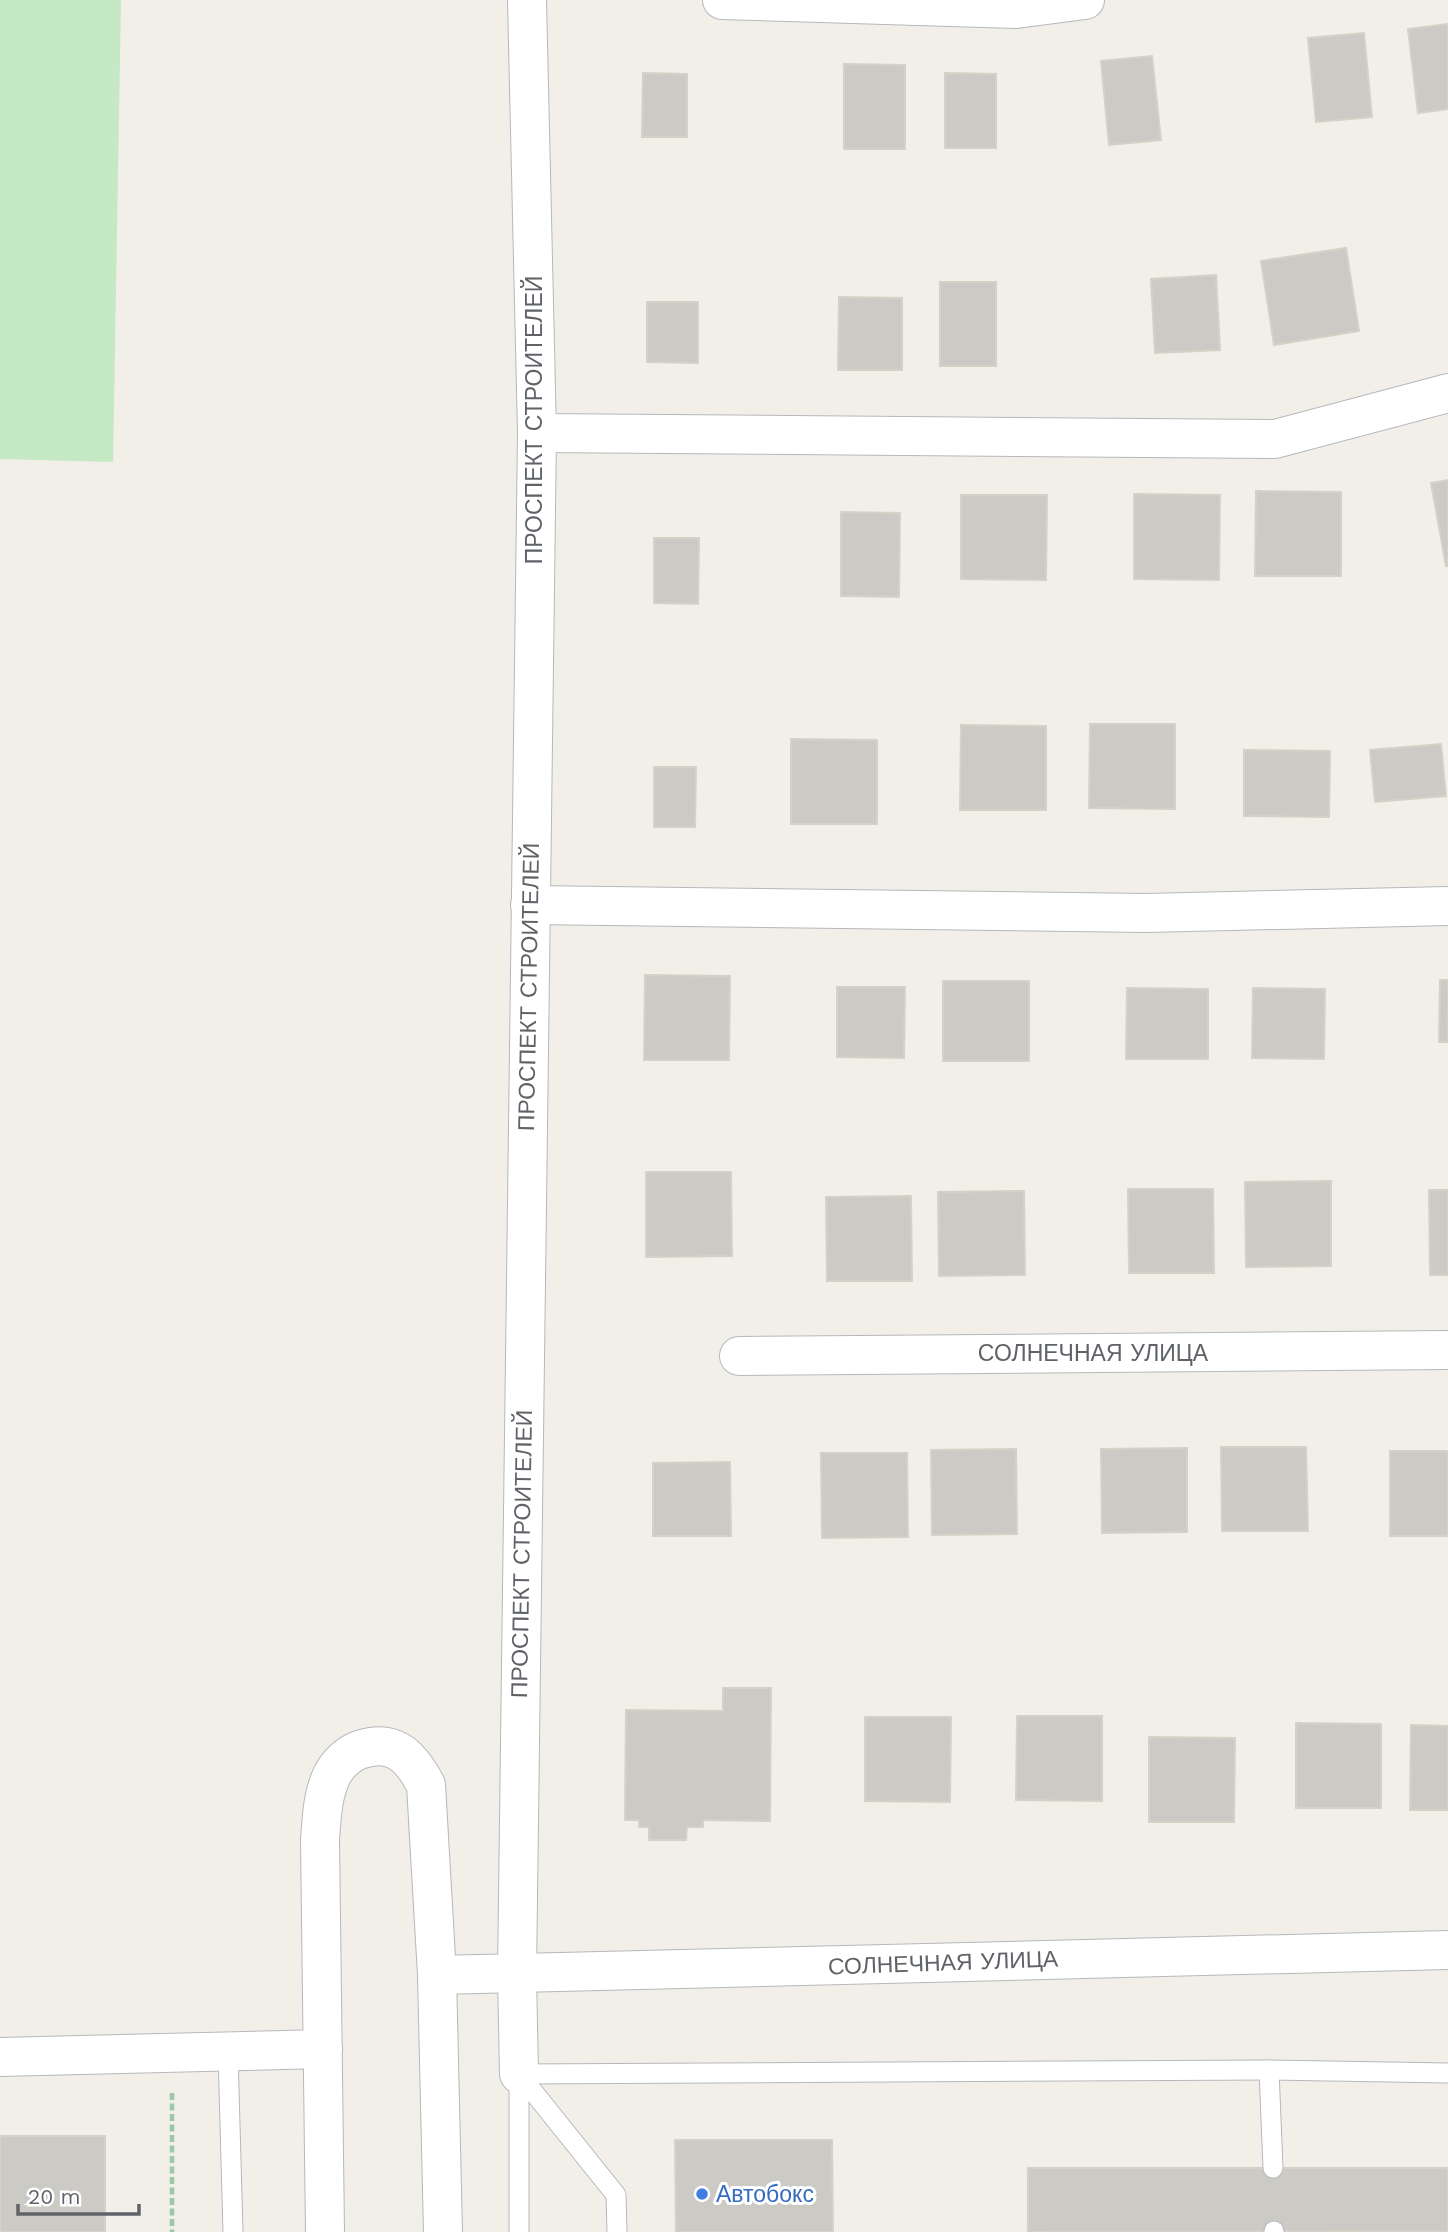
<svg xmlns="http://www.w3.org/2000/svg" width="1448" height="2232" font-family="'Work Sans',sans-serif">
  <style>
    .green { fill: #c5e8c5 }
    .building { fill: #cccac5; stroke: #d6d1c6; stroke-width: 2 }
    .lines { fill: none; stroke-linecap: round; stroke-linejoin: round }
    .lane-casing { stroke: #b5b8bc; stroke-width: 21 }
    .street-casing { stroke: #b5b8bc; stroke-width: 40 }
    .path { stroke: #9cc7a9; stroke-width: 4.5; stroke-dasharray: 7 3.5; stroke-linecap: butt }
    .lane { stroke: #fff; stroke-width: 19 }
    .street { stroke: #fff; stroke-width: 38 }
    .shop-dot { fill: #3f7fe0; stroke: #fff; stroke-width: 2.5 }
    .labels { text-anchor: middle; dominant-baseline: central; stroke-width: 6; stroke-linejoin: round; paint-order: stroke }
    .street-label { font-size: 23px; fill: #5f6368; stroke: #fff }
    .shop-label { font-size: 23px; fill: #366cbe; stroke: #fff; text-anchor: start }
  </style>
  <rect width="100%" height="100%" fill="#f1efe8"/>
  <path class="green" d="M0 0H121L113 462 0 459Z"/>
  <g class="building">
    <path d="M1448 24V109L1418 113 1408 29Z"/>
    <path d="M1364 33 1372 117 1316 122 1308 38Z"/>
    <path d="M1152 56 1161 140 1109 145 1101 61Z"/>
    <path d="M844 64 905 65V149H844Z"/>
    <path d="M643 73 687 74V137H642Z"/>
    <path d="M945 73 996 74V148H945Z"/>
    <path d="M1346 248 1359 331 1274 345 1261 261Z"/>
    <path d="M1216 275 1220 350 1155 353 1151 279Z"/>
    <rect x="940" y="282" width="56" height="84"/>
    <path d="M839 297 902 298V370H838Z"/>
    <path d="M647 302H698V363L647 362Z"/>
    <path d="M1448 480V566H1446L1431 483Z"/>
    <path d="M1256 491 1341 492V576H1255Z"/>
    <path d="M1134 494 1220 495 1219 580 1134 579Z"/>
    <path d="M961 495H1047L1046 580 961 579Z"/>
    <path d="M841 512 900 513 899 597 841 596Z"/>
    <path d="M654 538H699L698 604 654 603Z"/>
    <path d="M1090 724H1175V809L1089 808Z"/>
    <path d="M961 725 1046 726V810H960Z"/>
    <path d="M791 739 877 740V824H791Z"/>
    <path d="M1441 744 1446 796 1375 802 1370 750Z"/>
    <path d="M1244 750 1330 751 1329 817 1244 816Z"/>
    <path d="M654 767H696L695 827H654Z"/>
    <path d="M645 975 730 976 729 1060H644Z"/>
    <path d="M1440 980H1448V1042H1439Z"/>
    <rect x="943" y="981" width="86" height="80"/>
    <path d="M837 987H905L904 1058 837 1057Z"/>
    <path d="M1127 988 1208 989V1059H1126Z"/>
    <path d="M1253 988 1325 989 1324 1059 1252 1058Z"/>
    <path d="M646 1172H731L732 1256 646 1257Z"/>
    <path d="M1331 1181V1266L1246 1267 1245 1182Z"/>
    <path d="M1128 1189H1213L1214 1273H1129Z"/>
    <path d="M1429 1190H1448V1275H1430Z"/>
    <path d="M1024 1191 1025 1275 939 1276 938 1192Z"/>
    <path d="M911 1196 912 1281H827L826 1197Z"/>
    <path d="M1221 1447H1306L1308 1531H1222Z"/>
    <path d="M1187 1448V1532L1102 1533 1101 1449Z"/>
    <path d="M1016 1449 1017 1534 932 1535 931 1450Z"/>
    <rect x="1390" y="1451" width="58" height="85"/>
    <path d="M821 1453H907L908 1537 822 1538Z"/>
    <path d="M730 1462 731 1536H653V1463Z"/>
    <path d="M723 1688H771L770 1821 703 1820V1827H687L686 1840H649V1827H639V1820H625L626 1710 723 1711Z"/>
    <path d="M1017 1716H1102V1801L1016 1800Z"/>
    <path d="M865 1717H951L950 1802 865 1801Z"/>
    <path d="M1296 1723 1381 1724V1808H1296Z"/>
    <path d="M1411 1725 1448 1726V1810H1410Z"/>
    <path d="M1149 1737 1235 1738 1234 1822H1149Z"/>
    <rect x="0" y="2136" width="105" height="96"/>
    <path d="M675 2140H832L833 2232H676Z"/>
    <path d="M1028 2168H1448V2231L1028 2232Z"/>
  </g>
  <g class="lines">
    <defs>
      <g id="lane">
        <path d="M228 2053 233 2232"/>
        <path d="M1269 2070 1273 2168"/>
        <path d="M519 2074 1269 2070 1448 2073"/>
        <path d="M519 2074 616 2195 617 2232"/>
        <path d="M519 2232V2074"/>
        <path d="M1274 2232V2231"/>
      </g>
      <g id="street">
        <path d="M722 0 1016 9 1085 0"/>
        <path d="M537 433 1275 439 1448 393"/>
        <path d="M530 905 1146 913 1448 906"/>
        <path d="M739 1356 1448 1350"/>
        <path d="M437 1975 1448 1950"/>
        <path d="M0 2057 323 2049"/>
        <path d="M519 2074 517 1975 537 433 527 0"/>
        <path d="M325 2232 320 1839C322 1817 322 1796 332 1775 337 1765 348 1754 359 1750 393 1738 410 1755 426 1785L437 1975 443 2232"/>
      </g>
    </defs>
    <use href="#lane" class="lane-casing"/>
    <use href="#street" class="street-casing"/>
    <path class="path" d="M172 2093V2232"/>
    <use href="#lane" class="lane"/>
    <use href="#street" class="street"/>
  </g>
  <circle class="shop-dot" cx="702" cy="2194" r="7"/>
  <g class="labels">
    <g class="street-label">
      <text transform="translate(534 420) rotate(-90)">ПРОСПЕКТ СТРОИТЕЛЕЙ</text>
      <text transform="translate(529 987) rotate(-89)">ПРОСПЕКТ СТРОИТЕЛЕЙ</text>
      <text x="1093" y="1353">СОЛНЕЧНАЯ УЛИЦА</text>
      <text transform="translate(522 1554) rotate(-89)">ПРОСПЕКТ СТРОИТЕЛЕЙ</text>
      <text transform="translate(943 1963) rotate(-2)">СОЛНЕЧНАЯ УЛИЦА</text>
    </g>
    <g class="shop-label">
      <text x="716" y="2194">Автобокс</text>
    </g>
  </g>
  <path d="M18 2204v10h121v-10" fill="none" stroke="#5f6368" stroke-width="3.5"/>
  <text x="28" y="2204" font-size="21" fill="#5f6368" stroke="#ffffff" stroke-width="5" paint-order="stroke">20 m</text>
</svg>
